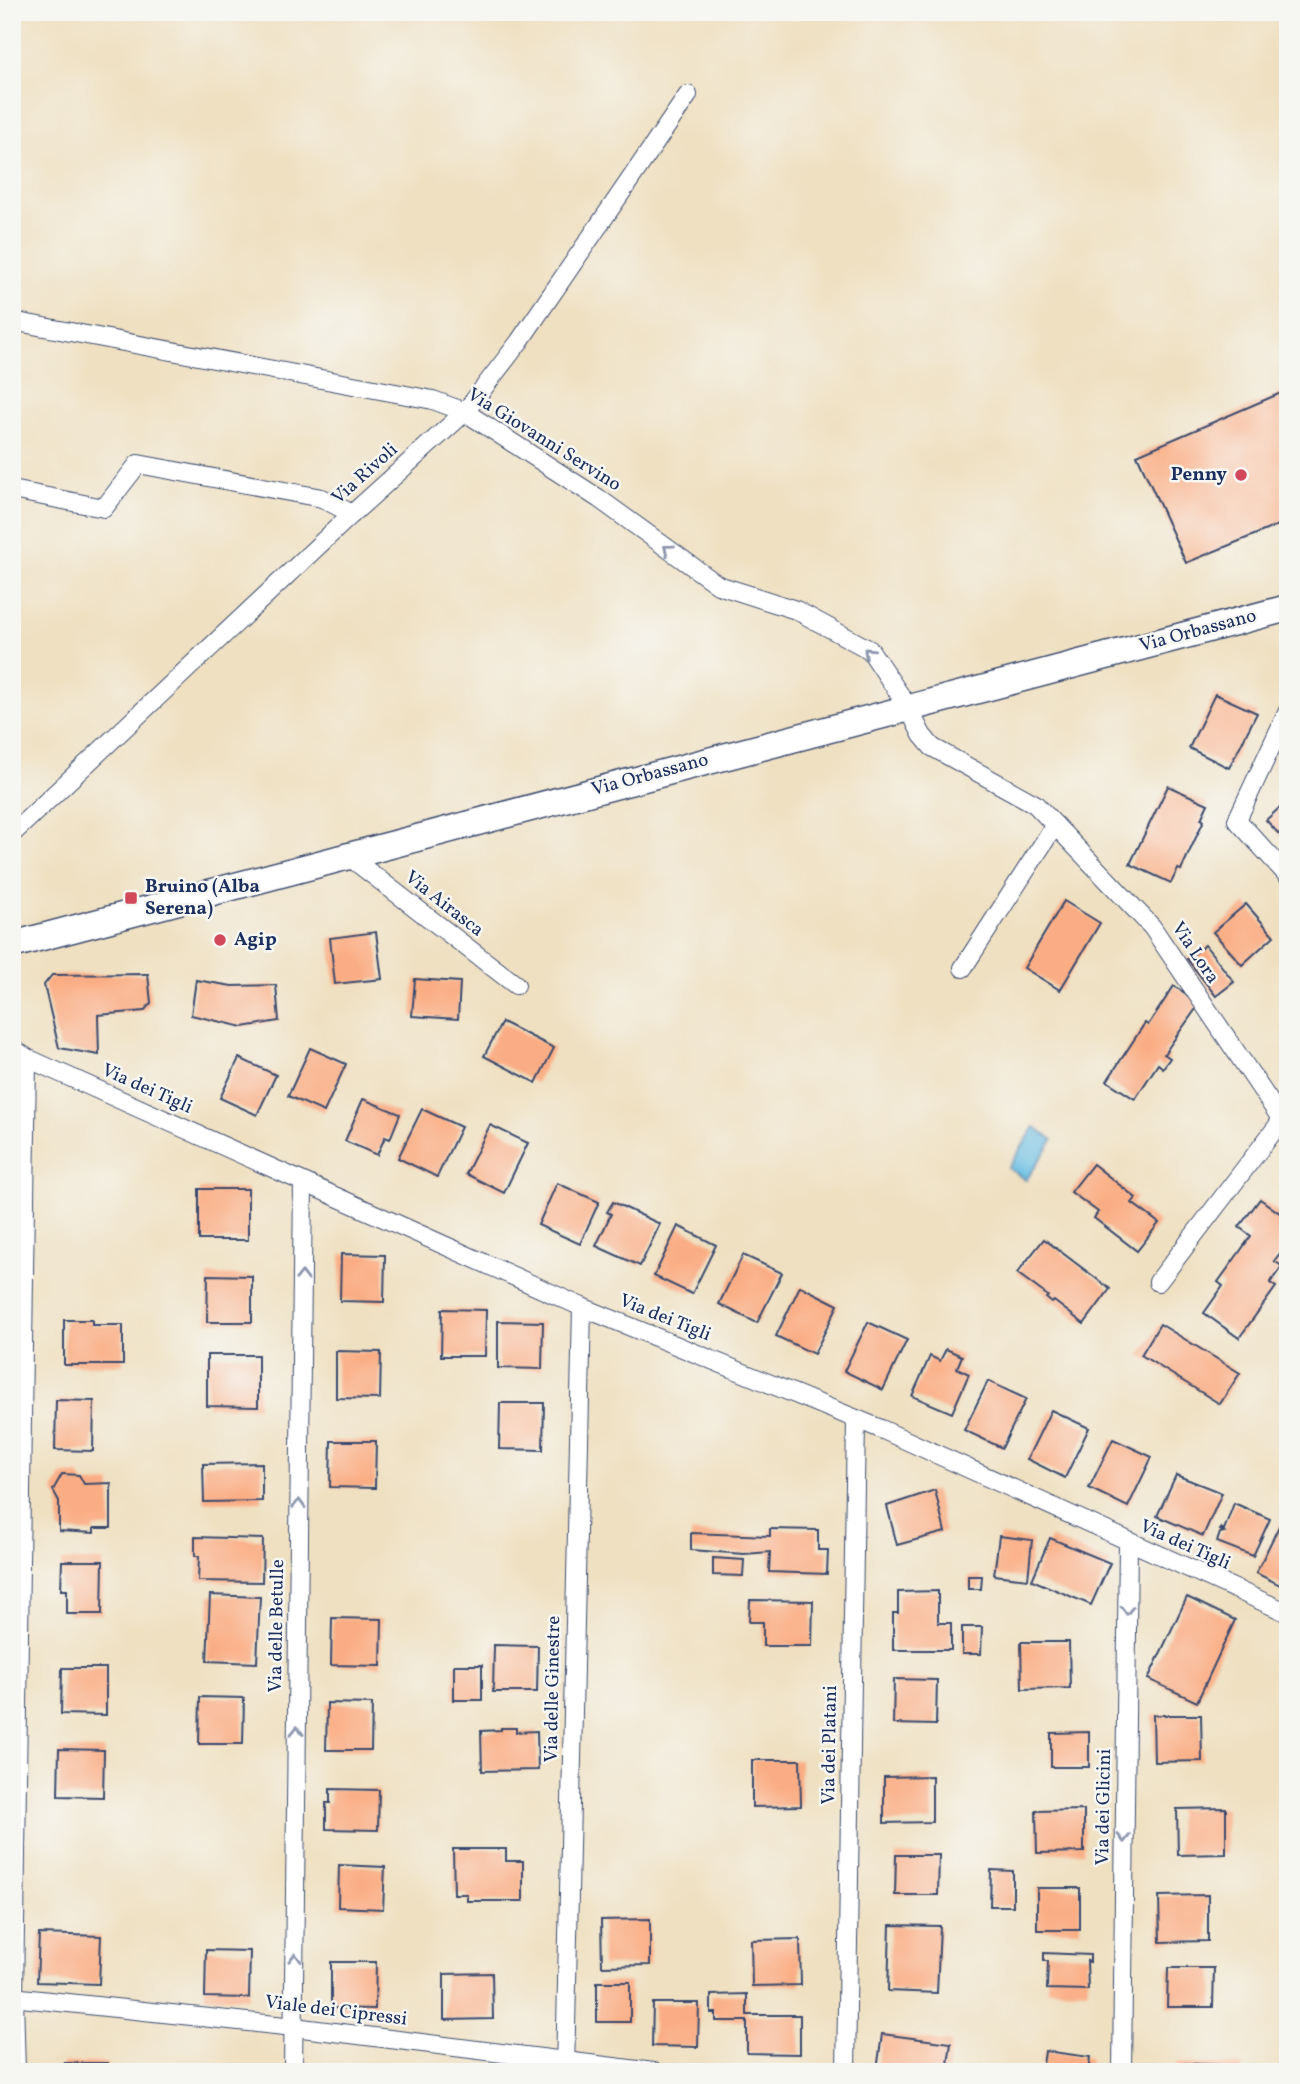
<svg xmlns="http://www.w3.org/2000/svg" width="1300" height="2084" font-family="Vollkorn,serif">
  <style>
    .water { fill: #64bbe1; stroke: #4075a0; stroke-width: 2 }
    .building { fill: #faad84 }
    .lines { fill: none; stroke-linecap: round; stroke-linejoin: round }
    .minor-casing { stroke: #3b4a6d; stroke-width: 20 }
    .secondary-casing { stroke: #3b4a6d; stroke-width: 29 }
    .minor { stroke: #fff; stroke-width: 18 }
    .secondary { stroke: #fff; stroke-width: 26 }
    .oneway { stroke: #8d97ae }
    .poi-dot { fill: #d1495b; stroke: #f6f6f2; stroke-width: 2.5 }
    .labels { text-anchor: middle; dominant-baseline: central; stroke-width: 5; stroke-linejoin: round; paint-order: stroke }
    .street-label { font-size: 19px; fill: #1b2f5e; stroke: #f6f6f2 }
    .poi-label { font-size: 19px; font-weight: bold; fill: #1b2f5e; stroke: #f6f6f2; text-anchor: start }
  </style>
  <rect width="100%" height="100%" fill="#f6f6f2"/>
  <filter id="ink" filterUnits="userSpaceOnUse"><feTurbulence type="fractalNoise" baseFrequency=".0143" numOctaves="2"/><feDisplacementMap in="SourceGraphic" scale="14" xChannelSelector="R" yChannelSelector="G"/><feConvolveMatrix kernelMatrix="1 2 1 2 8 2 1 2 1" color-interpolation-filters="sRGB"/></filter>
  <filter id="wash" filterUnits="userSpaceOnUse"><feTurbulence type="fractalNoise" baseFrequency=".00686" numOctaves="4" result="noise"/><feDisplacementMap in="SourceGraphic" scale="28" xChannelSelector="R" yChannelSelector="G"/><feGaussianBlur stdDeviation="1.57" result="paint"/><feColorMatrix in="noise" values="0 0 0 0 0 0 0 0 0 0 0 0 0 0 0 0 0 1.4 0 .05"/><feComposite in="paint" operator="in"/></filter>
  <g filter="url(#wash)">
    <rect width="100%" height="100%" fill="#efe0c1"/>
    <path class="water" d="M1035 1127 1053 1140 1026 1180 1008 1168Z"/>
    <g id="blocks">
      <g class="building">
        <path d="M1288 390V521L1186 563 1137 455Z"/>
        <path d="M1215 694 1257 713 1229 768 1189 748Z"/>
        <path d="M1168 786 1208 804 1201 819 1204 820 1181 870 1178 869 1171 883 1130 864Z"/>
        <path d="M1288 800V844L1266 820Z"/>
        <path d="M1064 901 1100 923 1060 990 1024 968Z"/>
        <path d="M1246 904 1274 936 1242 965 1213 932Z"/>
        <path d="M376 932 382 979 335 984 330 938Z"/>
        <path d="M1205 945 1234 982 1216 996 1187 959Z"/>
        <path d="M148 974 151 1003 144 1011 98 1015 99 1055 59 1048 44 985 52 975Z"/>
        <path d="M415 979 460 982 458 1019 412 1016Z"/>
        <path d="M196 980 232 986 276 985 279 1021 243 1027 191 1015Z"/>
        <path d="M1174 986 1200 1003 1164 1054 1170 1058 1163 1068 1158 1064 1135 1099 1107 1081 1145 1023 1148 1025Z"/>
        <path d="M502 1022 554 1048 536 1083 484 1056Z"/>
        <path d="M310 1048 346 1064 324 1112 288 1096Z"/>
        <path d="M239 1058 276 1075 257 1115 220 1098Z"/>
        <path d="M363 1099 400 1114 390 1139 385 1137 377 1155 345 1141Z"/>
        <path d="M422 1109 461 1127 437 1177 398 1158Z"/>
        <path d="M490 1125 528 1143 504 1193 466 1174Z"/>
        <path d="M1093 1164 1136 1198 1132 1203 1159 1223 1137 1251 1094 1218 1098 1212 1071 1192Z"/>
        <path d="M557 1183 599 1202 580 1244 538 1225Z"/>
        <rect x="199" y="1189" width="49" height="51"/>
        <path d="M1260 1199 1288 1219V1243L1274 1261 1282 1266 1270 1283 1276 1287 1239 1338 1204 1313 1223 1286 1218 1282 1251 1236 1239 1227Z"/>
        <path d="M613 1202 660 1224 640 1266 596 1246 611 1214 607 1212Z"/>
        <path d="M678 1226 716 1245 692 1294 654 1276Z"/>
        <path d="M1044 1239 1110 1289 1084 1324 1054 1301 1052 1303 1046 1298 1048 1296 1017 1273Z"/>
        <path d="M341 1254 385 1255 384 1302 340 1301Z"/>
        <path d="M743 1255 782 1273 757 1323 719 1304Z"/>
        <path d="M208 1275 252 1276V1322H207Z"/>
        <path d="M800 1286 838 1305 814 1354 776 1336Z"/>
        <path d="M442 1309 486 1310 485 1356H441Z"/>
        <path d="M64 1320H92V1325H123V1365H64Z"/>
        <path d="M498 1321 543 1322 542 1369 498 1368Z"/>
        <path d="M868 1322 907 1340 883 1390 844 1371Z"/>
        <path d="M1160 1324 1240 1373 1220 1404 1141 1355Z"/>
        <path d="M946 1349 962 1356 957 1368 969 1374 952 1413 912 1396 930 1356 940 1361Z"/>
        <path d="M336 1351 381 1352 380 1399 336 1398Z"/>
        <path d="M207 1355H258V1407L207 1406Z"/>
        <path d="M988 1381 1026 1399 1002 1448 964 1430Z"/>
        <path d="M56 1400 94 1401 93 1451 55 1450Z"/>
        <path d="M500 1403H544L543 1450 499 1449Z"/>
        <path d="M1051 1410 1089 1428 1065 1478 1027 1459Z"/>
        <path d="M1113 1439 1152 1457 1128 1507 1089 1488Z"/>
        <path d="M331 1441H376L375 1488 330 1487Z"/>
        <path d="M262 1463V1501L204 1502 203 1464Z"/>
        <path d="M62 1474 79 1475 84 1484 111 1483V1528H94V1533L59 1531V1501L53 1490Z"/>
        <path d="M1176 1475 1222 1493 1203 1536 1157 1516Z"/>
        <path d="M935 1490 945 1532 897 1545 887 1506Z"/>
        <path d="M1234 1503 1270 1519 1253 1556 1217 1542 1220 1533 1224 1532 1220 1530 1221 1528 1224 1530Z"/>
        <path d="M1280 1524 1288 1528V1589L1256 1573Z"/>
        <path d="M770 1529 818 1530V1550H828L827 1574 769 1572 770 1552 744 1554 691 1550V1533L770 1536Z"/>
        <path d="M999 1536 1032 1540 1028 1579 994 1575Z"/>
        <path d="M195 1537 263 1539 262 1582 198 1581 199 1556H195Z"/>
        <path d="M1050 1538 1110 1563 1091 1605 1032 1580Z"/>
        <path d="M713 1558 744 1560 743 1576 713 1575Z"/>
        <path d="M62 1561H103L102 1614H67V1590H61Z"/>
        <path d="M968 1576H982L981 1589H968Z"/>
        <path d="M938 1591V1623H951V1650H893V1613H898V1592Z"/>
        <path d="M210 1595 260 1597 257 1663 207 1661Z"/>
        <path d="M1187 1597 1235 1620 1197 1702 1148 1679Z"/>
        <path d="M750 1600 813 1601 812 1646H763V1622H749Z"/>
        <path d="M332 1618 382 1619 381 1666 331 1665Z"/>
        <path d="M962 1627H982L981 1654H962Z"/>
        <path d="M1021 1642H1069L1070 1688 1022 1689Z"/>
        <path d="M494 1645 538 1646 537 1692H493Z"/>
        <rect x="454" y="1665" width="28" height="35"/>
        <path d="M62 1668H106V1715L61 1714Z"/>
        <path d="M894 1679 937 1680 936 1725 893 1724Z"/>
        <path d="M200 1697 244 1698 243 1744H199Z"/>
        <path d="M327 1703 372 1704 371 1750H326Z"/>
        <path d="M1153 1715H1201L1202 1761 1154 1762Z"/>
        <path d="M501 1728H516V1732L537 1731 538 1770 482 1771 481 1731 501 1730Z"/>
        <path d="M1089 1732V1767H1051V1733Z"/>
        <path d="M59 1749 104 1750 103 1797 58 1796Z"/>
        <path d="M752 1760H800L801 1806 752 1807Z"/>
        <path d="M932 1776V1822L884 1823V1777Z"/>
        <path d="M330 1789 379 1790 378 1830 326 1829V1803H330Z"/>
        <path d="M1226 1808V1854L1178 1855 1177 1809Z"/>
        <path d="M1084 1810V1852L1037 1853 1036 1811Z"/>
        <path d="M453 1849H506V1861H523V1901H467V1894H454Z"/>
        <path d="M896 1855H939L938 1895H895Z"/>
        <path d="M339 1865 385 1867 383 1909 338 1907Z"/>
        <path d="M991 1870 1013 1871V1906H990Z"/>
        <rect x="1037" y="1888" width="43" height="42"/>
        <path d="M1208 1895V1941L1160 1942 1159 1896Z"/>
        <path d="M650 1919V1965L602 1966 601 1920Z"/>
        <path d="M890 1925 940 1926 937 1993 888 1991Z"/>
        <path d="M39 1934 101 1936 99 1984 37 1982Z"/>
        <path d="M800 1939 801 1985 752 1986 751 1940Z"/>
        <path d="M206 1950 250 1951 249 1998 205 1997Z"/>
        <path d="M1044 1953 1090 1955V1962L1087 1961 1088 1990 1047 1989 1048 1961H1044Z"/>
        <path d="M331 1962H376L375 2009 331 2008Z"/>
        <path d="M1168 1968H1214L1213 2007H1167Z"/>
        <path d="M492 1973 493 2019 444 2020V1974Z"/>
        <rect x="597" y="1982" width="33" height="40"/>
        <path d="M747 1994V2015H800V2054L747 2053V2021H716V2013H711V1995Z"/>
        <path d="M653 2003H699L698 2047 652 2046Z"/>
        <path d="M882 2034 951 2043 947 2072 877 2070Z"/>
        <path d="M1045 2051 1090 2057 1088 2072H1042Z"/>
        <rect x="63" y="2063" width="45" height="9"/>
        <path d="M1176 2063 1243 2066 1242 2072H1176Z"/>
      </g>
    </g>
  </g>
  <g filter="url(#ink)">
    <use href="#blocks" fill-opacity="0" stroke="#3b4a6d" stroke-width="2"/>
    <g class="lines">
      <defs>
        <g id="minor">
          <path d="M12 321 433 400 465 412 598 498 718 585 796 610 870 650 908 707 922 735 932 747 1035 804 1152 927 1288 1129"/>
          <path d="M12 490 104 508 138 464 322 498 352 514"/>
          <path d="M1288 711 1237 820 1288 876"/>
          <path d="M12 834 352 514 465 412 519 342 688 95"/>
          <path d="M347 855 516 985"/>
          <path d="M963 968 1055 825"/>
          <path d="M12 1048 27 1058 582 1307 881 1429 1288 1613"/>
          <path d="M1158 1282 1282 1120"/>
          <path d="M12 1997 294 2027 654 2072"/>
          <path d="M16 2072 14 1997 27 1058"/>
          <path d="M293 2072 303 1182"/>
          <path d="M565 2072 582 1307"/>
          <path d="M846 2072 856 1419"/>
          <path d="M1122 2072 1128 1542"/>
        </g>
        <path id="secondary" d="M12 945 1288 608"/>
      </defs>
      <use href="#minor" class="minor-casing"/>
      <use href="#secondary" class="secondary-casing"/>
      <use href="#minor" class="minor"/>
      <use href="#secondary" class="secondary"/>
    </g>
    <defs><path id="oneway-chevron" d="M-2-3.5L2.5 0L-2 3.5" fill="none" stroke-width="1.6" stroke-linecap="round" stroke-linejoin="round" transform="scale(1.75)"/></defs>
    <g class="oneway">
      <use href="#oneway-chevron" transform="translate(668 549) rotate(-144)"/>
      <use href="#oneway-chevron" transform="translate(868 652) rotate(-137)"/>
      <use href="#oneway-chevron" transform="translate(302 1276) rotate(-89)"/>
      <use href="#oneway-chevron" transform="translate(299 1504) rotate(-89)"/>
      <use href="#oneway-chevron" transform="translate(1127 1610) rotate(91)"/>
      <use href="#oneway-chevron" transform="translate(297 1731) rotate(-89)"/>
      <use href="#oneway-chevron" transform="translate(1124 1838) rotate(91)"/>
      <use href="#oneway-chevron" transform="translate(295 1958) rotate(-89)"/>
    </g>
  </g>
  <g class="poi-dot">
    <circle cx="1241" cy="475" r="7"/>
    <rect x="124" y="891" width="14" height="14" rx="3.5"/>
    <circle cx="220" cy="940" r="7"/>
  </g>
  <g class="labels">
    <g class="street-label">
      <text transform="translate(544 440) rotate(32)">Via Giovanni Servino</text>
      <text transform="translate(365 474) rotate(-42)">Via Rivoli</text>
      <text transform="translate(1198 631) rotate(-15)">Via Orbassano</text>
      <text transform="translate(650 775) rotate(-15)">Via Orbassano</text>
      <text transform="translate(444 904) rotate(38)">Via Airasca</text>
      <text transform="translate(1195 953) rotate(56)">Via Lora</text>
      <text transform="translate(147 1089) rotate(24)">Via dei Tigli</text>
      <text transform="translate(665 1318) rotate(22)">Via dei Tigli</text>
      <text transform="translate(1185 1545) rotate(24)">Via dei Tigli</text>
      <text transform="translate(277 1626) rotate(-89)">Via delle Betulle</text>
      <text transform="translate(553 1689) rotate(-89)">Via delle Ginestre</text>
      <text transform="translate(830 1745) rotate(-89)">Via dei Platani</text>
      <text transform="translate(1104 1807) rotate(-89)">Via dei Glicini</text>
      <text transform="translate(336 2011) rotate(7)">Viale dei Cipressi</text>
    </g>
    <g class="poi-label">
      <text x="1227" y="475" text-anchor="end">Penny</text>
      <text x="145" y="887">Bruino (Alba<tspan x="145" dy="22">Serena)</tspan></text>
      <text x="234" y="940">Agip</text>
    </g>
  </g>
  <rect width="1300" height="2084" fill="none" stroke="#f6f6f2" stroke-width="42"/>
</svg>
